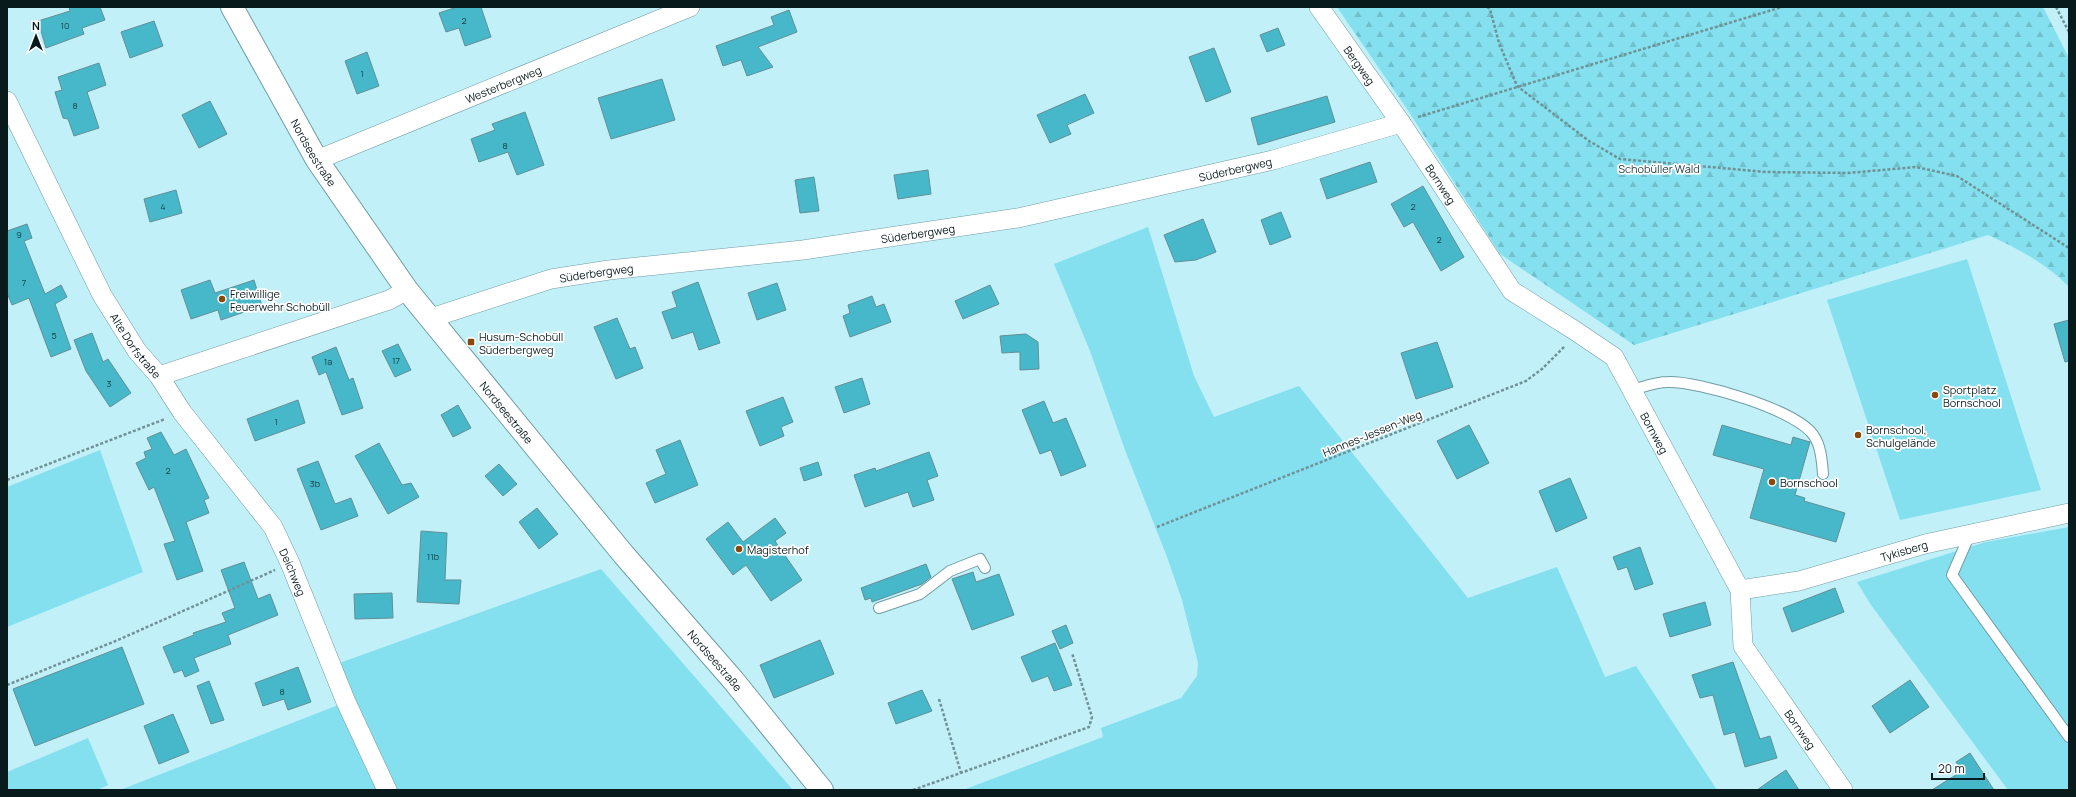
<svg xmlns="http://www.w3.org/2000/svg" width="2076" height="797" font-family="Manrope,sans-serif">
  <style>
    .grass { fill: #84e0ef }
    .forest { fill: url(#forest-firs) }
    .building { fill: #46b8c9; stroke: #638f96 }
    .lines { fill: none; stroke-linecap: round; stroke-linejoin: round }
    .lane-casing { stroke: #709da4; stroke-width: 12 }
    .street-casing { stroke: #709da4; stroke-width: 20 }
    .secondary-casing { stroke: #709da4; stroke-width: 24 }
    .path { stroke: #6f9297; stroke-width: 2.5; stroke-dasharray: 3 2; stroke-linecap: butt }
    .lane { stroke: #fff; stroke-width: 10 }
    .street { stroke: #fff; stroke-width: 19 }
    .secondary { stroke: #fff; stroke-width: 22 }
    .poi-dot { fill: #884a0b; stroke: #fff; stroke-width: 1.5 }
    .labels { text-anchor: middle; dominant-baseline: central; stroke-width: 3.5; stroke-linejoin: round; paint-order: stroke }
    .number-label { font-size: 9px; fill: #184247 }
    .street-label { font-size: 11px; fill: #081a1c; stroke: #fff }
    .park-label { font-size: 11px; fill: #274044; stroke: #fff }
    .poi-label { font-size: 11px; fill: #081a1c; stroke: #fff; text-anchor: start }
  </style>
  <defs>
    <pattern id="forest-firs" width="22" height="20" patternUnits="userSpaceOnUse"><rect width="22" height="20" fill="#84e0ef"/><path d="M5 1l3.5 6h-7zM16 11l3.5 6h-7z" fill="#70c0cc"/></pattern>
  </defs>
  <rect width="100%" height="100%" fill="#c1f0f8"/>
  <g class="grass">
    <path d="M1148 227 1194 376 1214 417 1299 386 1468 598 1557 567 1605 677 1636 666 1717 790H963L1103 737 1101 728 1181 698 1197 676 1198 663 1182 600 1167 557 1125 450 1090 351 1054 264Z"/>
    <path d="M1967 259 2041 490 1900 520 1827 300Z"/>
    <path d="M100 450 143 572 7 627V487Z"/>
    <path d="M2069 527V790H2008L1871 605 1857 582 1986 542Z"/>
    <path d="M601 569 793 790H120L346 702 331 666Z"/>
    <path d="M88 738 108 785 97 790H7V772Z"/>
  </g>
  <path class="forest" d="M1337 7H2043L2069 58V287C2047 264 2017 248 1988 235L1634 345 1500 254 1409 112Z"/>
  <g class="building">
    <path d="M69 7H100L105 20 82 28 84 34 46 48 38 21 70 11Z"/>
    <path d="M457 7H481L491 37 465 46 459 28 446 32 439 13Z"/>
    <path d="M789 10 797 32 758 47 773 67 747 76 741 60 723 66 716 46 774 25 771 17Z"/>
    <path d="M154 21 163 46 130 58 121 32Z"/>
    <path d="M1278 28 1285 45 1267 52 1260 35Z"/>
    <path d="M1214 48 1231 92 1206 102 1189 57Z"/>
    <path d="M367 52 379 86 357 94 345 61Z"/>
    <path d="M99 63 106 85 87 92 99 128 74 136 68 119 63 118 55 92 62 90 58 77Z"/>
    <path d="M662 79 675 120 611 139 598 98Z"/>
    <path d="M1085 94 1094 113 1067 125 1071 134 1050 143 1037 115Z"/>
    <path d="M1327 96 1335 122 1258 145 1251 118Z"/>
    <path d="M210 101 227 134 199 148 182 115Z"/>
    <path d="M525 112 544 165 517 175 508 152 479 162 471 139 495 130 492 124Z"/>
    <path d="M1370 162 1377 182 1327 199 1320 179Z"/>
    <path d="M928 170 931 194 898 199 894 175Z"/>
    <path d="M814 177 819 211 800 213 795 180Z"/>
    <path d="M1423 186 1464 257 1441 271 1413 222 1404 227 1391 204Z"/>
    <path d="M176 190 182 213 150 222 144 199Z"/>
    <path d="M1281 212 1291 237 1270 245 1261 220Z"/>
    <path d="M1203 219 1216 252 1196 260 1175 262 1164 235Z"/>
    <path d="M27 224 32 238 24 241 45 294 61 285 67 297 55 304 71 349 51 357 29 298 12 305 7 293V231Z"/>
    <path d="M210 280 215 293 254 280 262 306 221 320 218 310 191 319 181 290Z"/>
    <path d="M698 282 720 343 699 350 693 332 672 339 662 312 677 307 672 292Z"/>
    <path d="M777 283 786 310 757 320 748 293Z"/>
    <path d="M990 285 999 304 963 319 955 301Z"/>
    <path d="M872 296 876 307 884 304 891 322 850 337 843 316 850 313 848 305Z"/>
    <path d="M617 318 630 349 635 347 643 368 616 379 594 327Z"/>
    <path d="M2069 320V361L2065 362 2054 324Z"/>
    <path d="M92 333 103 362 108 359 131 393 110 407 86 371 74 340Z"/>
    <path d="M1026 334 1038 342 1039 369 1020 370V352L1002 353 1000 336Z"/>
    <path d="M1437 342 1453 387 1416 399 1401 353Z"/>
    <path d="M398 344 411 370 395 377 382 351Z"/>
    <path d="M336 347 349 380 353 378 363 408 342 415 326 372 319 375 312 357Z"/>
    <path d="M862 378 870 404 844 413 835 387Z"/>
    <path d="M783 397 793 422 781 427 784 436 760 446 746 411Z"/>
    <path d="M298 400 305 423 255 441 247 419Z"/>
    <path d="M1044 401 1053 423 1066 418 1086 466 1061 476 1051 450 1040 454 1022 410Z"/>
    <path d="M458 405 471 428 453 437 441 415Z"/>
    <path d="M1469 425 1489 463 1457 479 1437 441Z"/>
    <path d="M1722 425 1791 445 1793 437 1810 442 1795 495 1805 498 1804 501 1845 513 1836 542 1750 518 1764 469 1713 455Z"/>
    <path d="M161 432 174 455 186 449 209 498 204 500 209 513 186 522 203 571 177 580 164 544 175 541 154 487 149 490 136 463 146 458 144 452 152 449 147 438Z"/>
    <path d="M680 440 698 485 655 503 646 483 666 474 656 450Z"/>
    <path d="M379 443 402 485 411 483 419 497 388 514 355 456Z"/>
    <path d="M929 452 938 476 927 480 934 500 913 507 908 492 865 507 854 475 875 468 876 471Z"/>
    <path d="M318 461 335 504 351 498 358 516 321 530 297 469Z"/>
    <path d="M818 462 822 475 804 481 800 468Z"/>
    <path d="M499 464 517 484 503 496 485 476Z"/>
    <path d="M1570 478 1587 518 1556 532 1539 491Z"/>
    <path d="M537 508 558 534 539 549 519 522Z"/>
    <path d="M775 518 786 533 775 541 802 580 771 601 746 565 733 575 706 539 728 522 743 542Z"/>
    <path d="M421 531 447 533 445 580H461L459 604 417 602Z"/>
    <path d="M1640 547 1653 584 1635 590 1627 567 1618 570 1613 557Z"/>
    <path d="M244 562 258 599 270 594 278 615 228 635 231 644 194 658 199 671 185 677 182 670 174 673 163 647 194 635 193 633 226 622 222 613 235 608 221 570Z"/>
    <path d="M926 564 931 577 922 584 872 602 871 598 865 600 861 588Z"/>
    <path d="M973 572 976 582 999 574 1014 615 972 630 952 579Z"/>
    <path d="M1835 588 1844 612 1792 632 1783 608Z"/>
    <path d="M392 593 393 618 355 619 354 594Z"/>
    <path d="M1705 602 1711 625 1670 637 1663 614Z"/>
    <path d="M1066 625 1073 643 1060 649 1052 631Z"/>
    <path d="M820 640 834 674 774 698 760 665Z"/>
    <path d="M1055 643 1072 685 1054 691 1048 676 1032 682 1021 657Z"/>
    <path d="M122 647 144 704 35 746 13 689Z"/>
    <path d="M1733 662 1760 739 1770 736 1777 758 1745 767 1735 732 1724 735 1713 695 1700 698 1692 675Z"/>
    <path d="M298 667 311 702 288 710 284 699 263 706 255 683Z"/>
    <path d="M1910 680 1929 707 1890 733 1872 706Z"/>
    <path d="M209 681 224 720 211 724 197 686Z"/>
    <path d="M922 690 932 711 896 724 888 703Z"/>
    <path d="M173 714 189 752 159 764 144 726Z"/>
    <path d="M1970 753 1994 790H1932L1962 771 1956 762Z"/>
    <path d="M1786 770 1799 790H1757L1774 778Z"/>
  </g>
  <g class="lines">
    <defs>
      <g id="lane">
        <path d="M1632 390C1643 387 1656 382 1668 382 1698 381 1798 410 1814 436 1821 446 1822 462 1823 474"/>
        <path d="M1970 534 1952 575 2069 737"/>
        <path d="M879 608 920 594 950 571 980 559 985 568"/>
      </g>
      <g id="street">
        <path id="s1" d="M1319 7 1401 123 1512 291 1574 330 1614 357 1740 590 1743 646 1843 790"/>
        <path id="s2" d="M7 101 102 295 137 351 159 376 182 412 273 527 290 563 346 702 387 790"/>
        <path id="s3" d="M317 160 690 7"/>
        <path id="s4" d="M431 318 551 279 609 270 803 250 1018 218 1273 160 1401 123"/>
        <path d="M159 376 389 300 407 290"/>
        <path id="s5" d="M1740 590 1799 581 1925 544 2069 513"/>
      </g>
      <g id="secondary">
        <path id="s6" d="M232 7 317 160 407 290 624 555 733 680 822 790"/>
      </g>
    </defs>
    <use href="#lane" class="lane-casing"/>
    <use href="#street" class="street-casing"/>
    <use href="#secondary" class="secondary-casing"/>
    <g class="path">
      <path d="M1487 7 1490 9 1499 43 1517 86 1589 141 1620 159 1766 172 1848 173 1916 167 1957 176 2069 248"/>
      <path d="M2056 7 2069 32"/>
      <path d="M1418 117 1782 7"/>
      <path d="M7 480 165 419"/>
      <path d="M1157 527 1526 381 1542 369 1565 346"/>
      <path d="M7 685 118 640 275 570"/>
      <path d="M939 699 961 773"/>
      <path d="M913 790 1089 727 1092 717 1072 653"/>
    </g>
    <use href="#lane" class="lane"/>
    <use href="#street" class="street"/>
    <use href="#secondary" class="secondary"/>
  </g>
  <g class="poi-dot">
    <circle cx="222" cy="299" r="4"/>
    <rect x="467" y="338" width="8" height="8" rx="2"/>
    <circle cx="1935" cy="395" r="4"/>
    <circle cx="1858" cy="435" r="4"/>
    <circle cx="1772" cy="482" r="4"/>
    <circle cx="739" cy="549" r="4"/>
  </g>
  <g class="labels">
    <g class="number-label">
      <text x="464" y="20">2</text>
      <text x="65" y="25">10</text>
      <text x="362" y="73">1</text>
      <text x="75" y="105">8</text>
      <text x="505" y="145">8</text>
      <text x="163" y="206">4</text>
      <text x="1413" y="206">2</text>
      <text x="19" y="234">9</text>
      <text x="1439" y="239">2</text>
      <text x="24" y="282">7</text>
      <text x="54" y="335">5</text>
      <text x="396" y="360">17</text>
      <text x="328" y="361">1a</text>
      <text x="109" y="383">3</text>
      <text x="276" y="421">1</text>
      <text x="168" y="470">2</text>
      <text x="315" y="483">3b</text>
      <text x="433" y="556">11b</text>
      <text x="282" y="691">8</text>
    </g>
    <g class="street-label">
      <text stroke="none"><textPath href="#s1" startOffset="71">Bergweg</textPath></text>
      <text stroke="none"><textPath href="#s3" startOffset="201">Westerbergweg</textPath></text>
      <text stroke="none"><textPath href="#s6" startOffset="167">Nordseestraße</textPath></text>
      <text stroke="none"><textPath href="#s4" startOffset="820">Süderbergweg</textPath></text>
      <text stroke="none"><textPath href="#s1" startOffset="215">Bornweg</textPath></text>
      <text stroke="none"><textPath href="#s4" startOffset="496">Süderbergweg</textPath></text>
      <text stroke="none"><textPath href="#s4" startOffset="172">Süderbergweg</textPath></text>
      <text stroke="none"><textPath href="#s2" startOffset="277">Alte Dorfstraße</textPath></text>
      <text stroke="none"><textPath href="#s6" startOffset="491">Nordseestraße</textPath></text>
      <text transform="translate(1372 433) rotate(-22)">Hannes-Jessen-Weg</text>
      <text stroke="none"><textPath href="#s1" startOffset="551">Bornweg</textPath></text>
      <text stroke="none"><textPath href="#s5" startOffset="169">Tykisberg</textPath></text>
      <text stroke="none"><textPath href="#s2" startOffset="554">Deichweg</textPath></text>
      <text stroke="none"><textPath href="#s6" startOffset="815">Nordseestraße</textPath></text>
      <text stroke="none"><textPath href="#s1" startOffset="887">Bornweg</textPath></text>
    </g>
    <g class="park-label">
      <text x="1659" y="168">Schobüller Wald</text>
    </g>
    <g class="poi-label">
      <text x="230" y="293">Freiwillige<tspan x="230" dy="13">Feuerwehr Schobüll</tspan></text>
      <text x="479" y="336">Husum-Schobüll<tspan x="479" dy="13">Süderbergweg</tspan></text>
      <text x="1943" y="389">Sportplatz<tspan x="1943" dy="13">Bornschool</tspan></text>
      <text x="1866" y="429">Bornschool,<tspan x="1866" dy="13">Schulgelände</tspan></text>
      <text x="1780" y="482">Bornschool</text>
      <text x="747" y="549">Magisterhof</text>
    </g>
  </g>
  <rect width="2076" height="797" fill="none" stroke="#081a1c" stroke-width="16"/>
  <g transform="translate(36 36)" stroke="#ffffff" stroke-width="3" paint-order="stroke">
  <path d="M0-3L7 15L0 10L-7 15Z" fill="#081a1c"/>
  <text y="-6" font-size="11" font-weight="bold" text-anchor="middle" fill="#081a1c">N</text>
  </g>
  <path d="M1932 773v6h52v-6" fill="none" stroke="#081a1c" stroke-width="2"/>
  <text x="1938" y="773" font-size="12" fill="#081a1c" stroke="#ffffff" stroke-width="3" paint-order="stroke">20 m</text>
</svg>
